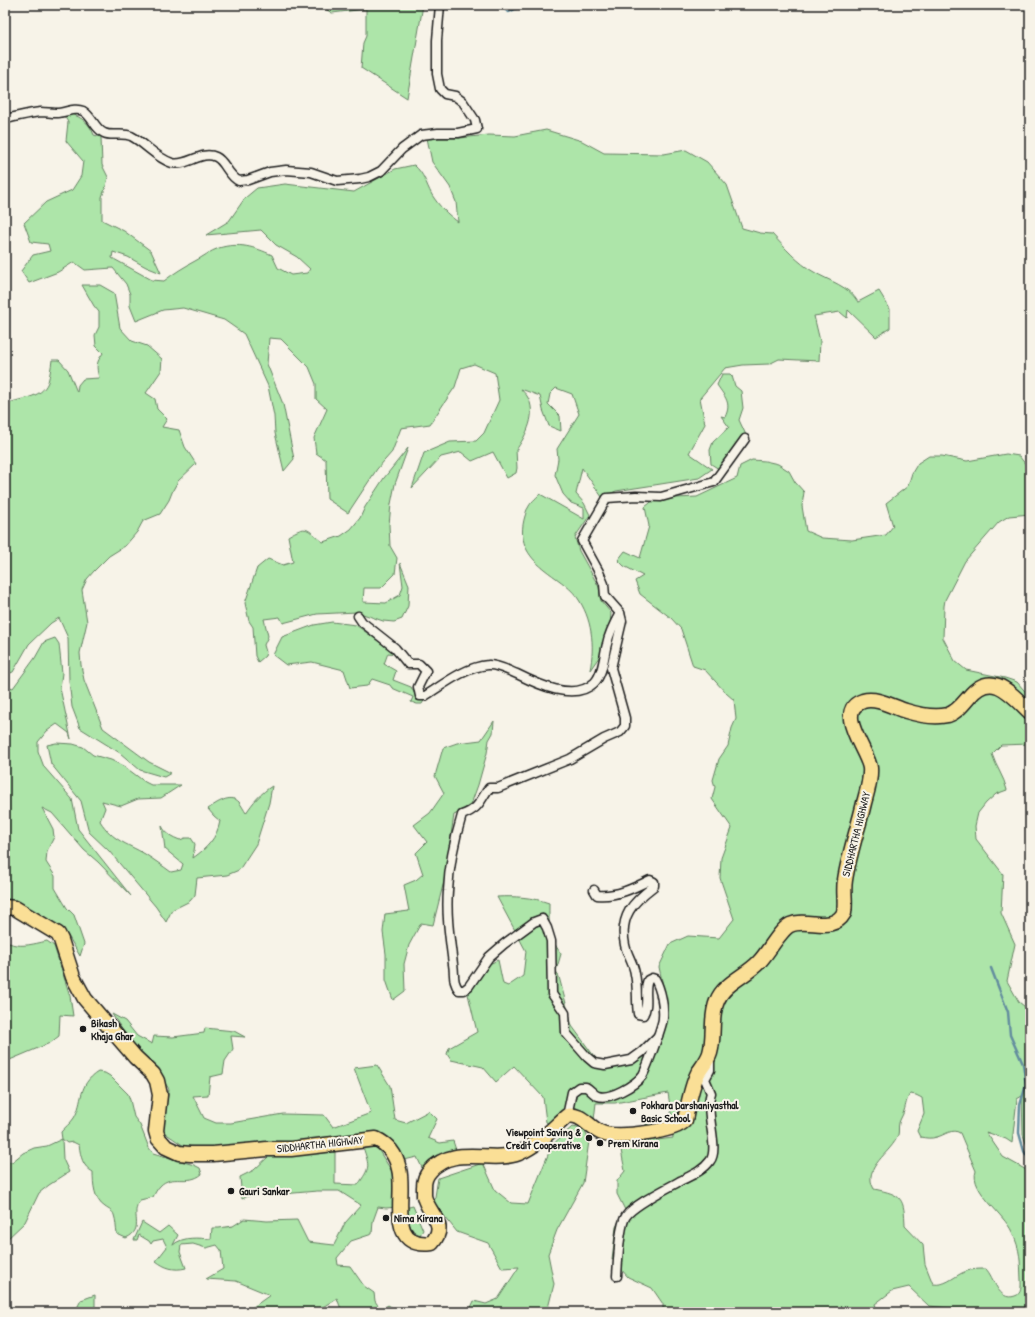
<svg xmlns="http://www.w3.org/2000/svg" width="1035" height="1317" font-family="'Patrick Hand',sans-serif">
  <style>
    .green { fill: #ade5a9; stroke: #648062; fill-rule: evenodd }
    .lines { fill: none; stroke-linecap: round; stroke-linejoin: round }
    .stream { stroke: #638d9e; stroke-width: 2.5 }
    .street-casing { stroke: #1c1c1c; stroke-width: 11 }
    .highway-casing { stroke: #1c1c1c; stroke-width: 17 }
    .street { stroke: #f7f3e8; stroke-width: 8 }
    .highway { stroke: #fadf96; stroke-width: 14 }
    .poi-dot { fill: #1c1c1c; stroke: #f7f3e8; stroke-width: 1.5 }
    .labels { text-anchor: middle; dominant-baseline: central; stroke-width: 4; stroke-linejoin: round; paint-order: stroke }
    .street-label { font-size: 11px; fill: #1c1c1c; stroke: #f7f3e8 }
    .poi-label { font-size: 11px; font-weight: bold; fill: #1c1c1c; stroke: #f7f3e8; text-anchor: start }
  </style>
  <rect width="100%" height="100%" fill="#f7f3e8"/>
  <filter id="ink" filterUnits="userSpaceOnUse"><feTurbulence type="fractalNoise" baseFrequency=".025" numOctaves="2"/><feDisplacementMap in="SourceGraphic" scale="8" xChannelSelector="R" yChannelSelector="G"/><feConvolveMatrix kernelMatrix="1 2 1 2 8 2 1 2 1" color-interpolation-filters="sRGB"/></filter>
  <g filter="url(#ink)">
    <g class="green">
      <path d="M319 5H423L407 98 361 68 363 43 366 36V9L332 13Z"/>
      <path d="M71 114C82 117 90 124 94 135L101 137 102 165 108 177 106 186 102 197V220L124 231 151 251 161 273 146 267 128 257 113 252 112 258 152 280 164 281C174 273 184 267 195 261 203 257 210 251 219 248 238 242 255 247 272 255L278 268 291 275 307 273 310 269 297 257 276 245 261 230 206 235 229 221 245 198 257 188 285 184 354 192 395 169 414 165C425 175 425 182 432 195 439 206 447 214 458 222L456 202 450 187 432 162 427 138H460L489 135 515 136 546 130 582 141 604 153 664 154 686 150 707 162 727 185 742 228 760 233 772 234C785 248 798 263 814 272 829 281 849 286 858 302L879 291 890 309V328L876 337 848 310 847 318 840 312 814 316 820 341 819 361 779 359 769 364 743 365 725 368 700 398 705 424 689 453 712 469 699 478 616 491 602 497 582 468 576 494 584 503 590 515 575 537 579 551 599 587 601 601 611 613 610 626 604 650 590 670C595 645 592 618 577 597 568 585 555 578 544 569 526 555 518 539 525 516 526 514 526 510 528 508 530 503 536 498 540 494L584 519V508L571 503 563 494 555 475 558 459 557 449 579 414 572 394 556 388 550 394 548 404 560 416 561 431 549 426 543 410 540 396 521 389C523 392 526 394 527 396 538 413 526 436 516 450L517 468 516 473 507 478 493 452 472 461 461 452 441 457 412 488 424 453 450 442 476 441 484 433 499 400 495 373 474 364 461 368 455 387 430 424 401 428 392 452 377 469 348 513 327 499 326 460 316 453 314 438 327 409 316 399V384L309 367 281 339 269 338 267 364 283 404 294 459 284 471 275 433 274 416 268 386 244 334 224 320 183 308 163 310 136 321 130 306V294L126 284 113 268 85 270 74 262 58 272 29 283 21 271 33 255 50 251 48 244 31 242 24 223 46 202 72 190 81 176 83 161 66 141 68 122 64 116Z"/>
      <path d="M82 285H100L114 293 120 328 132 341 147 346 162 359 161 371 146 393 155 399 157 409 167 419 162 427 179 430 185 447 196 464 178 481 173 490 169 500 160 514 143 521 137 532 125 546 109 556 94 571 87 579 82 590 87 622 80 653 81 665 84 680 103 728 149 762 171 773 164 777 140 770 120 753 80 728 72 707 69 681 68 638 59 618 51 623 29 644 13 672 8 674 5 673V405C19 397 41 400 48 382 50 375 51 367 52 360H59L68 370 77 392 78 385 83 379 99 378C96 366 96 363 103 353L96 346 95 335 99 327V312L94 306Z"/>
      <path d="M722 374H730L732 376 735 386 741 391 743 408 739 420 746 435 737 443 719 469 711 464 710 450 713 442 729 427 721 416 725 417C732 403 725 397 717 385Z"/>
      <path d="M408 448 395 484 391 504 389 525 390 546 397 558 395 574 381 588H364L363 602 386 603 400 595 403 586 400 563 409 585 408 606 402 619 394 622 383 621 357 612 317 614 283 623 280 617 264 619 268 636 264 645 266 652 265 656 258 662 255 656 253 627 249 621 245 603 257 568 268 559 283 565 293 562 288 536C308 524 306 529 323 542L341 536 351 529 360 518 365 507 384 478Z"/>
      <path d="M1006 454 1019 456 1030 470V514L1009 516 999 522 965 561 945 600 944 606 943 638 955 661 966 670 1005 678 1017 682 1030 697V744L1001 745 992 754C996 767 1004 777 1007 790L996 794 986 803 978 813 975 826 976 839 1003 874 1001 913 1015 944 1007 981 1019 1002 1030 1011V1154L1023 1135 1022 1096 1017 1099 1012 1143 1006 1139 986 1132 1003 1157 1030 1172V1312H973L968 1310 929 1306 909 1287 892 1291 875 1304 878 1312H663V1304L652 1288 628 1277 612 1259 616 1227 625 1210 617 1194V1181L625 1171 620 1145 673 1138 672 1129 646 1130V1123L672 1119 668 1093 615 1103H596L594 1120 575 1115 552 1126 546 1122 543 1097 514 1066 496 1082 483 1067 451 1060 447 1054 449 1048 477 1032 468 994 487 965 498 960 503 984 508 986 523 976 526 951 497 897C514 896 532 897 549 903 549 925 548 935 561 954L556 971 559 977 572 1026 602 1067 632 1062 663 1035 668 1009 659 967 670 944 688 936 719 938 734 919 720 878 721 858 732 828 712 799 715 787 713 780 719 759 728 746 732 728 736 719 734 700 726 693 705 670 693 666 681 629 671 618 640 594 635 581 643 576 624 566 618 560 625 551 640 558 649 526 645 507 655 499 697 497 737 478 740 466 752 460 765 461 778 464 789 471 795 482 804 492 802 506 806 531 822 538 852 540 886 535 893 526 886 503 908 486 912 473 918 463 929 456H942L967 461ZM910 1094 916 1095 922 1098 924 1114 917 1131 920 1137C926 1138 931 1139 937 1137 945 1135 952 1128 960 1133L976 1171C969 1190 1005 1215 1012 1232 1021 1251 1020 1260 1021 1280 1021 1286 1022 1294 1015 1296 998 1302 994 1277 986 1269 978 1269 970 1269 962 1273 952 1278 945 1286 933 1284L925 1264 923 1245 905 1226C904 1198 903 1195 874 1189 861 1167 892 1153 898 1135 899 1131 898 1127 899 1123 900 1119 903 1115 904 1111 906 1105 906 1100 910 1094Z"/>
      <path d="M332 622 356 625 396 654 388 653 384 664 396 671 393 680 411 687 418 700 425 699 422 704H417L411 702 413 697 392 688 390 685 372 679 367 686 350 688 344 670 312 662 286 665 273 655 282 637 314 625Z"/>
      <path d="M55 638 59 644 62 673 60 688 71 739 69 733 57 724 47 731 38 742V751L44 767 72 799 78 829 131 896 98 862 84 850 52 813 42 808 53 829 54 837 47 851 46 862 55 876V888L67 908 74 915 84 944 80 956 67 934 55 926 5 905V685L13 688 35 658 44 642Z"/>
      <path d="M494 721 493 733 489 740 487 753 478 785 470 807 454 815 444 881 433 925 421 923 409 945 404 964 405 991 393 1000 386 980V954L383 932 385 914 409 911 404 885 416 880 423 874 416 853 427 842 414 825 430 813 444 793 435 776 443 748 457 743 481 740Z"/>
      <path d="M56 743 73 744 83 747 93 755 111 760 125 767 145 782 151 785H181L161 798 138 799 121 806 102 801 105 808 100 821C113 841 126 843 145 854 154 860 163 866 171 872L181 870 183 864 165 849 162 826C166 834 172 837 180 840L185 838H191L195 844 193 858C207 848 217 838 220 821L214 816 208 809C216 803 231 793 239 802 242 806 244 810 246 813 253 802 261 793 272 786L269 803 256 844 239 870 227 875 197 878 195 895 190 901 172 910 166 922 156 907 109 851 89 832 81 801 51 764 47 745Z"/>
      <path d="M5 941C18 949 33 944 47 941L54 946 70 996 73 1016 60 1015 59 1036 50 1043 5 1062Z"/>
      <path d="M112 1014 125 1021 137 1036 152 1044 154 1036 173 1037 204 1033 205 1028 234 1031 245 1037 231 1036 233 1049 225 1061 223 1074 210 1077 208 1095 193 1096 204 1118 216 1123H231L283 1114 324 1115 333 1127 371 1113 354 1068 377 1065 390 1086 395 1120 406 1123 429 1111 437 1119 428 1138 440 1143 453 1141 457 1153 423 1170 417 1157 400 1161 393 1144 342 1138 223 1148 184 1146 162 1131 169 1089 154 1067 132 1045Z"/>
      <path d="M98 1072 105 1073 110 1076 128 1094 130 1100 134 1117 140 1125 149 1148 153 1153 194 1165 200 1168 202 1174C188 1186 172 1173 160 1186 157 1189 155 1193 153 1197L140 1200C129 1214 146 1229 126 1238L117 1234C116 1229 116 1220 114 1215 113 1211 109 1210 105 1207 94 1200 93 1184 93 1172 82 1166 81 1157 79 1145L73 1142 67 1143 62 1139 63 1159 69 1172 49 1185 39 1193 25 1222 5 1241V1161L12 1162 23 1153 34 1148 47 1146 62 1139 61 1132C65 1127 70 1124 74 1118 84 1101 77 1085 98 1072Z"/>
      <path d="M572 1127 584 1129 589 1141 583 1183 557 1230 548 1254 554 1284 547 1312H469L474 1301 486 1304 498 1299 519 1267 502 1268 488 1243 457 1232 434 1203 438 1178 483 1163 495 1190 511 1203 528 1204 552 1145Z"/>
      <path d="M376 1146 398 1181V1207L386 1208 378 1207 373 1221 372 1234 351 1241 337 1258 338 1265 350 1266 364 1286 374 1293 375 1301 381 1310 388 1305 399 1312H342L337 1298 315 1312H246L270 1295 236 1281 206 1279 223 1269 221 1250 217 1245 206 1248 193 1244 181 1245 180 1252 186 1268C174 1271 165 1268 156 1261L167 1247 163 1239 153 1241 151 1244 149 1241 139 1235 137 1240H134L142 1222 159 1233 168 1226 178 1235 173 1245C183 1236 199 1238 211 1239L212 1228H219L233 1226 244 1219 267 1221 297 1220 308 1242 334 1245 345 1223 361 1205 339 1191H317L283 1194H253L242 1199 240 1177 254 1170 269 1156 335 1152V1184L358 1185C370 1167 370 1168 363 1147Z"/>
      <path d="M413 1206 423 1230 420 1235C409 1231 407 1218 405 1208Z"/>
      <path d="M95 1295V1312H75L81 1300Z"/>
    </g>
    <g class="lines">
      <g class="stream">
        <path d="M498 5 509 12 521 6 534 5"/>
        <path d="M991 968 1008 1012 1010 1035 1023 1064 1026 1085 1020 1105 1019 1133 1024 1151 1030 1161"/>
      </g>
      <defs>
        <g id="street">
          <path d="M5 119C17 117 29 113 41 112 46 112 51 113 56 113 65 113 74 107 83 111 92 116 95 129 104 133 112 137 122 132 131 136 145 143 156 158 172 163 187 167 201 150 216 157 225 161 228 176 239 181L248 180 270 172 286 170 311 172 337 181 360 179 369 177 381 171 402 149 421 135 438 133H458L477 129 475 120 463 102 455 96 445 94 440 89 437 74V40L440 5"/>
          <path d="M358 616 362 622 395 648 408 664H419L426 671 418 687 420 696H425C444 684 465 667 488 665 497 664 509 671 517 674 537 684 574 702 594 683 603 675 604 655 607 644 609 633 615 622 620 613"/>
          <path d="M658 1036 642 1052 631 1060 605 1065 594 1063 587 1057 566 1033 565 1013 552 994 551 941 547 928 542 919 534 922 504 944 489 957 469 986 464 990H459C452 981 455 975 453 964 450 940 446 915 448 891 449 867 455 838 462 815 480 808 479 802 489 788H498L570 759 604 739 620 732 625 726V718L611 668 622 621 620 613 605 596 604 584 599 572 582 541 607 498 636 496 661 497 714 482 745 439"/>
          <path d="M567 1116 572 1092 579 1087H586C590 1089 594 1095 598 1096 610 1100 635 1085 642 1076 645 1073 663 1024 663 1018 664 1006 661 990 655 979L652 978 648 980C643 991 650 1004 643 1015L638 1014C636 1001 638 987 635 974 634 964 627 955 625 945 619 916 633 902 654 886V882L650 880C634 888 616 897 597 895L594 890"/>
          <path d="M617 1276C618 1262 619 1226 626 1216 635 1204 666 1189 680 1181 690 1176 703 1171 710 1161 720 1149 704 1111 711 1093L705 1079 710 1070V1057"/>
        </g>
        <path id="highway" d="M5 907 15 908 58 934 61 940 73 977 85 999 135 1057 153 1074 157 1081 160 1095 156 1131 158 1138 166 1147 179 1153 190 1154H213L267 1149H291L376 1139C389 1145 396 1155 399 1169 406 1195 385 1249 432 1243 449 1223 428 1215 424 1196 424 1194 424 1190 424 1187 424 1181 425 1176 430 1171 453 1144 491 1164 519 1153 538 1145 552 1129 567 1116 581 1112 590 1129 602 1133 616 1139 676 1132 685 1120 688 1106 691 1087 698 1073 702 1067 708 1060 710 1053 715 1036 710 1017 717 1001 724 983 746 976 759 962 768 953 780 930 790 925 808 917 832 934 844 913 846 902 843 891 845 880 849 854 858 829 864 803 867 792 871 780 870 768 868 751 833 711 863 701 877 697 893 707 906 711 919 715 935 718 948 715 957 712 963 704 969 697 992 669 1011 694 1030 712"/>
      </defs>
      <use href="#street" class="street-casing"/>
      <use href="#highway" class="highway-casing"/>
      <use href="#street" class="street"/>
      <use href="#highway" class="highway"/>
    </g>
  </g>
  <g class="poi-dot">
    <circle cx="83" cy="1029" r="4"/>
    <circle cx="633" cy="1111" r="4"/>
    <circle cx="589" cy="1138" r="4"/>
    <circle cx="600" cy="1143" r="4"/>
    <circle cx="231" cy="1191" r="4"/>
    <circle cx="386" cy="1218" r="4"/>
  </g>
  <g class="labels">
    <g class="street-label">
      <text transform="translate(856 834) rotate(-76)">SIDDHARTHA HIGHWAY</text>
      <text transform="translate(320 1144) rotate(-6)">SIDDHARTHA HIGHWAY</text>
    </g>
    <g class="poi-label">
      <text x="91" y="1023">Bikash<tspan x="91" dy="13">Khaja Ghar</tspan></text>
      <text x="641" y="1105">Pokhara Darshaniyasthal<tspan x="641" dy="13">Basic School</tspan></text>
      <text x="581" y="1132" text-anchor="end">Viewpoint Saving &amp;<tspan x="581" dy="13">Credit Cooperative</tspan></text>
      <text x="608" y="1143">Prem Kirana</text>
      <text x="239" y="1191">Gauri Sankar</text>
      <text x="394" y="1218">Nima Kirana</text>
    </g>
  </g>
  <rect width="1035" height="1317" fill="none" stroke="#f7f3e8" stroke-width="20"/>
  <rect x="10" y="10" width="1015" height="1297" fill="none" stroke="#1c1c1c" stroke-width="1.5" filter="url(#ink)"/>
</svg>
